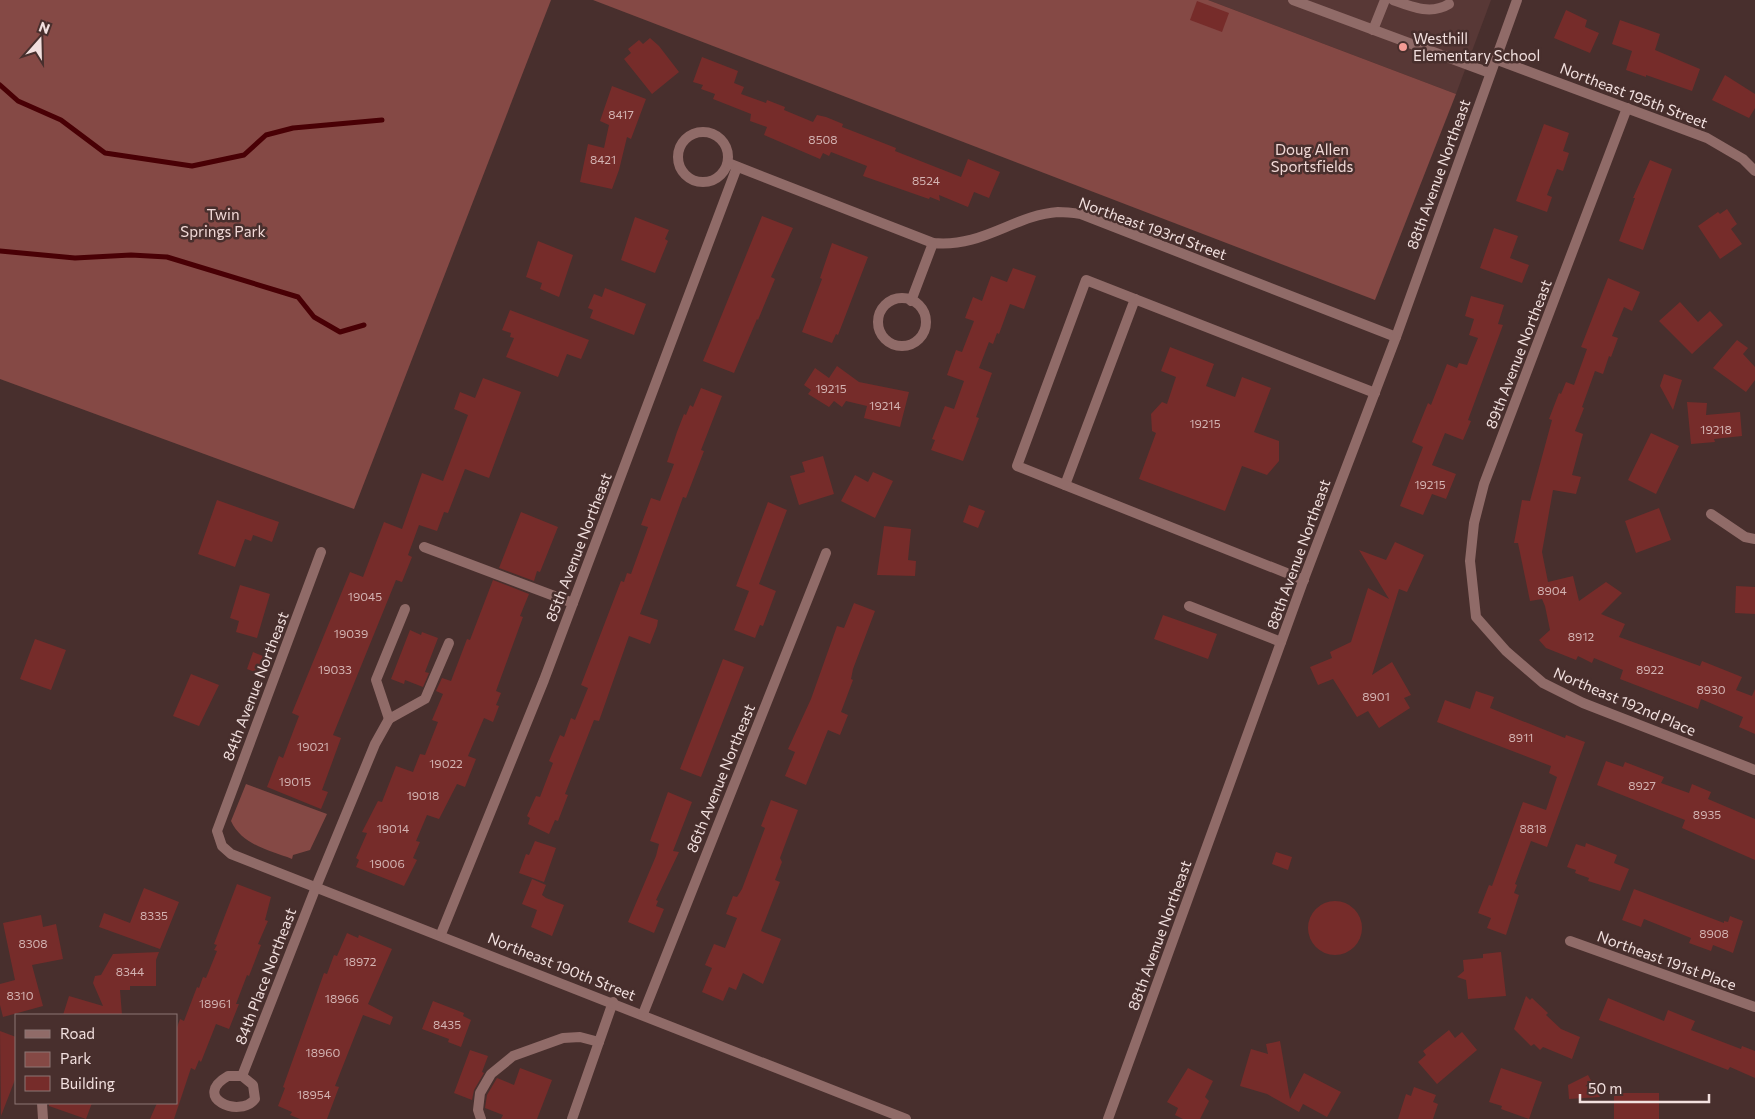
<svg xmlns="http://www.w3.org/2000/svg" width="1755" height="1119" font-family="Commissioner,sans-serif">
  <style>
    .built { fill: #583836 }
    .green { fill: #854945 }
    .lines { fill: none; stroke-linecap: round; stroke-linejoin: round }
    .stream { stroke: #490005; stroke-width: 5 }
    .building { fill: #762c2a }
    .service { stroke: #906b68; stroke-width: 10 }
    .minor { stroke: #906b68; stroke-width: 10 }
    .tertiary { stroke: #906b68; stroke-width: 10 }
    .poi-dot { fill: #f59c95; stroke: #482f2d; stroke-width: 2 }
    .labels { text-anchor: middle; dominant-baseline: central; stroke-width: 5; stroke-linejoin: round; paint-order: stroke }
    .number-label { font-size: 12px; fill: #d3b3b2 }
    .poi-label { font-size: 15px; fill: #f2e0df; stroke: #482f2d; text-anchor: start }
    .street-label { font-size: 15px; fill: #f2e0df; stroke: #482f2d }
    .park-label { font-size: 15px; fill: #f1d9d7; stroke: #482f2d }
  </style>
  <rect width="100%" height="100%" fill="#482f2d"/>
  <path class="built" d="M1208 0H1491L1456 94Z"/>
  <g class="green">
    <path d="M0 0H551L354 509 0 379Z"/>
    <path d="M593 0H1208L1456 94 1375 300Z"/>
    <path d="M246 784 327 814 310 850 293 855 292 859C269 850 242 845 231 821Z"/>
  </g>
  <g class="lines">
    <g class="stream">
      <path d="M0 85 18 101 61 120 105 153 192 166 244 155 266 135 293 128 382 120"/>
      <path d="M0 251 75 258 131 255 167 257 298 297 314 317 340 332 364 325"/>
    </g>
  </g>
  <g class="building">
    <path d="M1197 1 1229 13 1222 32 1190 20Z"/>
    <path d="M1566 10 1587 20 1585 27 1599 33 1590 53 1554 38Z"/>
    <path d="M1620 20 1660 34 1655 50 1700 69 1692 91 1646 75V77L1626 70 1632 51 1612 44Z"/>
    <path d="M650 38 659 46 679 72 652 94 624 59 631 53 628 49 639 40 643 44Z"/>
    <path d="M702 57 738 71 734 83 744 87 741 94 766 103 767 100 785 107 784 110 813 122 817 115 826 117 843 124 842 127 850 130 896 148 895 151 961 177 968 159 1000 172 991 193 989 198 974 192 968 207 939 195 940 201 930 197 929 199 863 176 867 166 831 152 829 156 823 153 820 159 764 135 767 127 750 121 751 114 713 99 715 94 701 89 703 85 693 82Z"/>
    <path d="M1725 75 1755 94V108L1749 118 1712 100Z"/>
    <path d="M612 86 646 99 631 139 627 137 619 170 612 189 580 182 588 144 604 148 609 125 600 121Z"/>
    <path d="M1544 124 1569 133 1563 151 1569 153 1563 171 1557 169 1547 195 1552 197 1547 212 1516 201Z"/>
    <path d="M1650 160 1672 169 1643 250 1619 241 1635 198H1633Z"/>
    <path d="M1727 209 1737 224 1731 229 1742 244 1720 259 1698 226 1718 212 1720 214Z"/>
    <path d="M762 216 793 228 771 277 775 279 758 320 757 319 734 373 703 361Z"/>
    <path d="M635 217 669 230 665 239 668 241 655 273 621 260Z"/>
    <path d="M1494 228 1518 236 1510 258 1529 265 1522 283 1480 268Z"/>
    <path d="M538 241 573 255 559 297 540 289 542 283 526 277Z"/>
    <path d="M832 243 868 257 838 335 836 334 832 343 802 332 822 279 820 278Z"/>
    <path d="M1013 268 1036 276 1024 309 1010 304 999 334 997 333 993 344 989 342 979 368 992 373 976 417 979 418 963 461 931 450 935 440 932 439 945 406 954 409 964 381 947 375 956 350 962 352 974 321 965 318 973 297 982 301 991 276 1007 282Z"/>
    <path d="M1608 278 1640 292 1632 311 1624 307 1612 336 1618 338 1611 357 1609 356 1603 374 1595 371 1582 407 1584 408 1575 431 1583 434 1572 475 1581 477 1576 494 1553 490 1542 552 1548 582 1573 576 1579 601 1606 582 1622 593 1601 614 1625 624 1619 637 1700 666 1702 661 1742 677 1736 690 1752 696 1755 689V734L1739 727 1743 717 1701 699 1698 709 1620 679 1623 670 1594 658 1592 663 1578 656 1576 660 1546 648 1539 640 1550 630 1545 606 1542 599 1530 601 1518 543H1514L1522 500 1530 501 1552 420 1549 419 1559 393 1561 394 1566 382 1574 385 1587 349 1581 347Z"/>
    <path d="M605 288 646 304 634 335 590 318 593 310 588 308 594 294 602 297Z"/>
    <path d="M1471 296 1504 305 1498 324 1503 325 1468 420 1471 421 1463 440 1445 433 1432 465 1456 474 1446 499 1432 494 1423 515 1400 506 1423 447 1412 442 1428 403 1431 405 1447 364 1457 368 1459 363 1467 365 1478 338 1469 335 1474 319 1465 316Z"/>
    <path d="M1680 302 1698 322 1710 311 1723 325 1692 354 1659 321Z"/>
    <path d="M510 310 589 340 581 359 567 354 558 377 506 357 514 338 510 337 511 333 502 330Z"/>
    <path d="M1737 340 1748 348 1743 354 1755 367V380L1746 392 1713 368Z"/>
    <path d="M1170 347 1214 364 1206 386 1235 397 1242 377 1271 388 1254 432 1279 441V461L1267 475 1242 466 1225 511 1139 479 1156 433 1152 431 1151 414 1162 402 1167 404 1176 377 1161 371Z"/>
    <path d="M837 366 859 382 909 392 900 427 864 418 867 406 846 401 842 407 834 401 829 407 808 394 811 390 804 385 815 368 829 378Z"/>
    <path d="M1664 374 1682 380 1673 410 1660 386Z"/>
    <path d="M483 378 521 392 489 478 465 469 448 513 444 512 437 531 419 525 408 555 412 557 402 582 396 580 333 735 341 738 322 790 328 792 321 809 267 787 279 756 283 758 299 716 292 713 350 572 363 577 384 522 402 529 422 473 443 481 468 415 454 409 460 392 475 398Z"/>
    <path d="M701 388 722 396 701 450 704 451 686 498 683 497 640 614 658 620 657 626 650 644 629 636 599 721 594 720 565 794 568 795 558 821 555 820 549 834 528 824 530 818 527 816 536 796 540 797 553 763 549 761 560 735 564 737 571 718 575 720 588 688 581 685 621 581 624 582 627 573 631 574 648 527 641 525 651 498 660 501 674 464 667 462 677 432 684 414 686 415 690 405 693 407Z"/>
    <path d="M1687 402 1707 403 1706 415 1740 412 1742 436 1714 439 1715 442 1691 444Z"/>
    <path d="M1651 433 1679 446 1656 494 1628 480Z"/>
    <path d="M823 456 834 494 799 505 790 476 805 472 802 462Z"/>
    <path d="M873 472 893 481 875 518 841 501 855 475 868 482Z"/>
    <path d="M217 500 279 522 272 542 253 535 251 541 245 539 235 567 198 554Z"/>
    <path d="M768 502 787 510 759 584 776 591 763 626 760 625 755 638 734 630 749 591 736 586Z"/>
    <path d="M969 505 985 511 978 528 963 522Z"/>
    <path d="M1659 508 1671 540 1636 553 1625 521Z"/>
    <path d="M521 512 558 527 540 572 537 571 534 581 499 568Z"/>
    <path d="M884 526 911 529 908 560 916 561 915 576 877 575Z"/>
    <path d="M1395 542 1424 555 1407 592 1399 589 1372 675 1392 662 1411 695 1404 698 1410 708 1379 728 1368 711 1357 717 1333 679 1318 685 1310 667 1332 658 1330 652 1351 642 1368 588 1389 599 1359 550 1386 560Z"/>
    <path d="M493 580 529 594 520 616 523 617 496 691 501 693 496 705 499 706 493 722 484 718 468 756 476 759 465 787 457 784 439 819 427 815 416 841 420 842 413 858 417 860 404 886 356 867 359 860 356 858 367 833 362 832 378 801 382 802 396 766 413 772 420 754 425 755 438 722 432 720 443 694 436 691 442 678 451 681 467 639 470 640Z"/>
    <path d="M240 585 270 594 257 638 236 632 239 621 230 618Z"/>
    <path d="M1736 586 1755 587V614L1735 613Z"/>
    <path d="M854 603 875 611 853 669 851 679 853 680 841 712 848 715 840 735 828 730 806 785 785 776 795 752 788 749 811 699 837 626 844 628Z"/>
    <path d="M1163 615 1217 634 1208 659 1154 639Z"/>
    <path d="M410 630 421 635 422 632 438 638 425 672 429 673 423 687 405 680 404 684 391 679Z"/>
    <path d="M35 639 66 650 51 690 20 679Z"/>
    <path d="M253 652 268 658 262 675 247 669Z"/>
    <path d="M723 659 744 667 701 777 680 769Z"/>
    <path d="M191 674 219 685 199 726 173 716Z"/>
    <path d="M1476 691 1494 697 1490 708 1565 738 1566 735 1585 742 1547 847 1531 841 1515 884 1517 885 1514 893 1519 895 1506 935 1487 928 1491 918 1478 913 1489 885 1492 886 1523 802 1546 810 1557 777 1549 773 1551 766 1437 722 1445 700 1470 709Z"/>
    <path d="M1606 761 1623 767 1625 762 1664 777 1661 783 1689 793 1692 784 1711 792 1708 799 1755 819V860L1682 828 1685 820 1597 785Z"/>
    <path d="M668 792 692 802 673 851 679 852 656 900 658 901 656 906 664 909 654 933 628 922 656 856 659 844 650 841Z"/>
    <path d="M771 800 798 810 780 858 782 862 775 880 780 882 761 931 781 939 763 984 743 973 736 990 729 987 723 1001 702 992 712 968 705 965 714 944 725 948 737 918 726 914 733 896 737 897 742 889 765 828 761 826Z"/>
    <path d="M535 841 556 848 544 882 519 873 526 854 529 855Z"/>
    <path d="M1586 843 1617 855 1614 863 1629 869 1620 891 1588 881 1589 878 1575 873 1576 870 1567 867 1576 844 1585 847Z"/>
    <path d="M1276 852 1292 857 1288 870 1272 864Z"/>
    <path d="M532 879 546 885 542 895 546 898 564 905 552 936 531 927 537 910 522 904Z"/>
    <path d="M237 884 271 897 265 920 268 921 258 944 261 945 249 976 247 975 236 1004H239L229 1029 216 1024 201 1062 199 1060 195 1070 191 1068 174 1119H150L157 1103H176V1030L180 1019 184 1021 197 987 199 988 203 977 206 978 217 951 214 950 217 945 214 944Z"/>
    <path d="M144 888 179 902 160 949 99 927 104 913 130 923Z"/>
    <path d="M1634 889 1724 923V921L1728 922 1730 916 1743 921 1733 953 1713 945 1711 951 1689 943 1691 938 1644 919 1641 927 1622 920Z"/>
    <circle cx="1335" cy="928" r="27"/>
    <path d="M41 915 43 927 56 924 63 959 32 965 43 1006 3 1017 0 1005V984L15 980 3 923Z"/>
    <path d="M347 933 358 938 359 935 392 949 368 1004 393 1017 390 1025 363 1015 335 1086 339 1087 327 1119H300L290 1115 292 1112 278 1106 285 1088 283 1087 324 973 327 974 334 955 337 956Z"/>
    <path d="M159 952 156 960V986H130V990H120L122 1015H63L69 996 103 1006 93 983 95 976 101 975 113 954Z"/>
    <path d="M1501 952 1506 996 1468 999 1466 980 1457 977 1464 971 1463 960 1483 958V954Z"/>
    <path d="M1526 996 1530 1000 1532 998 1548 1013 1546 1015 1561 1029 1580 1037 1572 1059 1543 1047 1540 1050 1534 1044 1531 1046 1514 1029Z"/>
    <path d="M1608 998 1664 1021 1668 1010 1695 1021 1691 1030 1741 1049 1742 1046 1755 1051V1078L1730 1067 1728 1070 1599 1020Z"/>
    <path d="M433 1001 464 1013 463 1016 471 1020 461 1047 448 1042 449 1039 422 1029Z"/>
    <path d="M1449 1030 1455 1038 1462 1032 1477 1050 1437 1084 1418 1062 1426 1055 1423 1051Z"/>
    <path d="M0 1031 16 1037V1077L1 1116Z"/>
    <path d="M1280 1041 1290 1099 1304 1073 1341 1092 1327 1117 1303 1104 1299 1112 1267 1094 1240 1086 1251 1049 1268 1054 1266 1044Z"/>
    <path d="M470 1050 488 1056 482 1072 484 1073 474 1090 472 1100 454 1093Z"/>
    <path d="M520 1068 552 1080 537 1119H501L503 1115 485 1108 487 1095 497 1078 514 1085Z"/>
    <path d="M1188 1068 1213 1081 1205 1097 1209 1101 1200 1119H1183L1175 1115 1178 1108 1167 1102Z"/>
    <path d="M1501 1068 1542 1082 1529 1119 1501 1109 1502 1106 1489 1102Z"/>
    <path d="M1588 1075 1600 1097 1569 1099 1568 1085Z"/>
    <path d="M1414 1087 1436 1095 1433 1102 1438 1104 1433 1119H1398L1406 1094 1411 1096Z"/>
    <rect x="1614" y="1093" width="45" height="26"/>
    <path d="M49 1103H92L86 1119 49 1106Z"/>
  </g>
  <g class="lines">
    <g class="service">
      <path d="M1393 0C1412 7 1431 15 1449 4"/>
      <path d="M1373 30 1385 0"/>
      <path d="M1065 485 1135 299"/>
      <path d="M424 547 573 603"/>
      <path d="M1304 580 1017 466 1086 280 1375 393"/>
      <path d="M1189 606 1281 642"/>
      <path d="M405 609 376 680 389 719 425 699 449 643"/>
      <path d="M42 1103 43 1119"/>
      <path d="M481 1119 478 1110 480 1093 491 1074 513 1056 563 1038 580 1037 599 1042"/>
      <path d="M572 1119 613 1002"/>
    </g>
    <g class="minor">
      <path d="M1293 0 1490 73"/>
      <path d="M1495 59 1707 138 1743 159 1755 171"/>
      <path d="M1627 108 1484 484 1474 523 1470 561 1476 617 1506 651 1543 683 1583 703 1755 770"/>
      <circle cx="703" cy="157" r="25"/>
      <path d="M728 163 933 243C983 248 1014 215 1058 212 1066 212 1074 213 1081 214L1396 337"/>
      <circle cx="902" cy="322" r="24"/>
      <path d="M911 301 933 243"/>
      <path d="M1711 514 1745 537 1755 539"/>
      <path d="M321 552 217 831 222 846 231 854 906 1119"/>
      <path d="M441 934 544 680 737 167"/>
      <path d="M1570 941 1755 1007"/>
      <path d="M643 1014 826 553"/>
      <path d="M242 1076 253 1085 255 1099C239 1119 191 1097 228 1076H242L316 887 375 744 389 719"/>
    </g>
    <path class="tertiary" d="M1108 1119 1305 576 1396 337 1517 0"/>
  </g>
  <circle class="poi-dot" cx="1403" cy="47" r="5"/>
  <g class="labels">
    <g class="number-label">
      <text x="621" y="114">8417</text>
      <text x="823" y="139">8508</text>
      <text x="603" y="159">8421</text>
      <text x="926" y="180">8524</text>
      <text x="831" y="388">19215</text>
      <text x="885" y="405">19214</text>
      <text x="1205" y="423">19215</text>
      <text x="1716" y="429">19218</text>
      <text x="1430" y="484">19215</text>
      <text x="1552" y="590">8904</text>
      <text x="365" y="596">19045</text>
      <text x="351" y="633">19039</text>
      <text x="1581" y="636">8912</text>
      <text x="335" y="669">19033</text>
      <text x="1650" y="669">8922</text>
      <text x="1711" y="689">8930</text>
      <text x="1376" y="696">8901</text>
      <text x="1521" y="737">8911</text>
      <text x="313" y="746">19021</text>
      <text x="446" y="763">19022</text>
      <text x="295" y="781">19015</text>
      <text x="1642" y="785">8927</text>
      <text x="423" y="795">19018</text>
      <text x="1707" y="814">8935</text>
      <text x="393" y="828">19014</text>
      <text x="1533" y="828">8818</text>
      <text x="387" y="863">19006</text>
      <text x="154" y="915">8335</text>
      <text x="1714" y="933">8908</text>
      <text x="33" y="943">8308</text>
      <text x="360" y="961">18972</text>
      <text x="130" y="971">8344</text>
      <text x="20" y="995">8310</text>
      <text x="342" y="998">18966</text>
      <text x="215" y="1003">18961</text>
      <text x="447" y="1024">8435</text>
      <text x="323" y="1052">18960</text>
      <text x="314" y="1094">18954</text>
    </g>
    <g class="poi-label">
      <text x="1413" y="38">Westhill<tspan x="1413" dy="17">Elementary School</tspan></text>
    </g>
    <g class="street-label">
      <text transform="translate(1634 95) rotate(21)">Northeast 195th Street</text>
      <text transform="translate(1438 174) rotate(-70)">88th Avenue Northeast</text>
      <text transform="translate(1153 228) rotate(20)">Northeast 193rd Street</text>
      <text transform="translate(1518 354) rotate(-69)">89th Avenue Northeast</text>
      <text transform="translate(578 547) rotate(-69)">85th Avenue Northeast</text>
      <text transform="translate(1298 554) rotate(-70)">88th Avenue Northeast</text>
      <text transform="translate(255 686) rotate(-69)">84th Avenue Northeast</text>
      <text transform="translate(1625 701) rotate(23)">Northeast 192nd Place</text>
      <text transform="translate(720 778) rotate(-68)">86th Avenue Northeast</text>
      <text transform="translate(1159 935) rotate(-70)">88th Avenue Northeast</text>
      <text transform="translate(1667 960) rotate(20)">Northeast 191st Place</text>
      <text transform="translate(562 966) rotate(22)">Northeast 190th Street</text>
      <text transform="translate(265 976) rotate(-69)">84th Place Northeast</text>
    </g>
    <g class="park-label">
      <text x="1312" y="149">Doug Allen<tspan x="1312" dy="17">Sportsfields</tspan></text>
      <text x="223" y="214">Twin<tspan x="223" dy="17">Springs Park</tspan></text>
    </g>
  </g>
  <rect x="15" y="1014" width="162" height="90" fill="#482f2d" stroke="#8c7674"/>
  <rect x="25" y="1030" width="25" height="8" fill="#906b68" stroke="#8c7674"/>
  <text x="60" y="1039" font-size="15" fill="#f2e0df">Road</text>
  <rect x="25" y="1052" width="25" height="15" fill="#854945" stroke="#8c7674"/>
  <text x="60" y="1064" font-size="15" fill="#f2e0df">Park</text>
  <rect x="25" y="1076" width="25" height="15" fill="#762c2a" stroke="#8c7674"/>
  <text x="60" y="1089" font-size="15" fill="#f2e0df">Building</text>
  <g transform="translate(40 40) rotate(20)" stroke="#482f2d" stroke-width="4" paint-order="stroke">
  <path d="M0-4L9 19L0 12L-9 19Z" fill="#f2e0df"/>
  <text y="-8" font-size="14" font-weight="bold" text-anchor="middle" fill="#f2e0df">N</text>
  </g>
  <path d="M1580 1094v8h129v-8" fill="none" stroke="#f2e0df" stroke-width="2.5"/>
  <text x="1588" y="1094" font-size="15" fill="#f2e0df" stroke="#482f2d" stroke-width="4" paint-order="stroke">50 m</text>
</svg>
